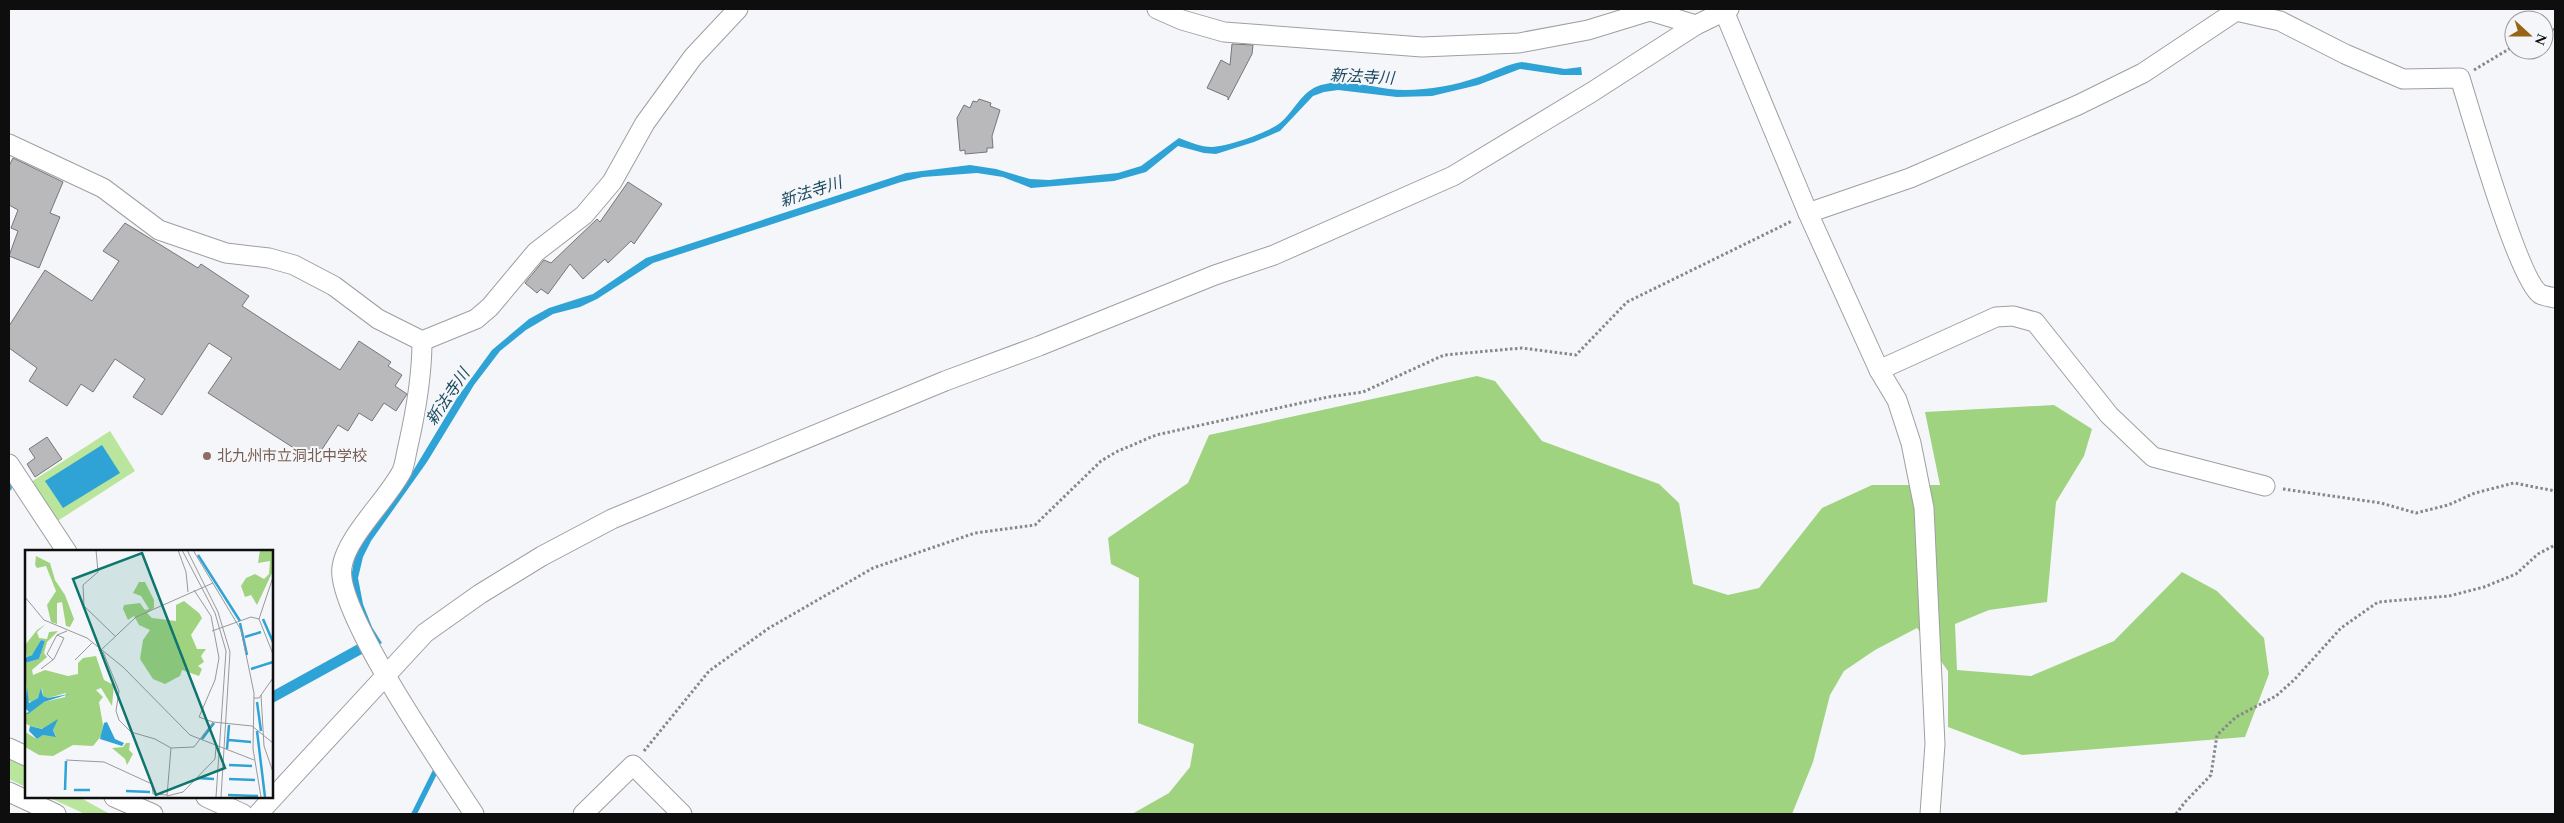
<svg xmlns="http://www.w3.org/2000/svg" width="2564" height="823" font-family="Spectral,'Noto Sans JP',serif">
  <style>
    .green { fill: #b9e59c }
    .forest { fill: #a0d37f }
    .water { fill: #2fa3d6 }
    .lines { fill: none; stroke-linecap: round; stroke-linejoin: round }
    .stream { stroke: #2fa3d6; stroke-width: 5.5 }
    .building { fill: #b9b8bb; stroke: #777678 }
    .minor-casing { stroke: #9f9fa2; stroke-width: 21 }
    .path { stroke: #868789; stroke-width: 3; stroke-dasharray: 2.5 2.5; stroke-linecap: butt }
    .minor { stroke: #fff; stroke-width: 19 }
    .education-dot { fill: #8d6e63; stroke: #f5f6f9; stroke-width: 2 }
    .labels { text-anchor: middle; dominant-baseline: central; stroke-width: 4; stroke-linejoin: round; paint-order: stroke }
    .education-label { font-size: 15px; fill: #785e54; stroke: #f5f6f9; text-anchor: start }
    .water-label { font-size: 16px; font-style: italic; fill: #1e4b61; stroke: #f5f6f9 }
    .inset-river { fill: none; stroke: #2fa3d6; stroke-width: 2.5 }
    .inset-road { fill: none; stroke: #99999b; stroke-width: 1 }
    .view { fill: #0f766e; fill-opacity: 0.15; stroke: #0f766e; stroke-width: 2.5 }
    .inset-edge { fill: none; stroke: #0e0e0f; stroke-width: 2.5 }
  </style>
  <rect width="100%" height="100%" fill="#f5f6f9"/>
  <g class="green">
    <path d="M110 431 135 471 56 522 31 482Z"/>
    <path d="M9 759 26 767V787L9 779Z"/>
    <path d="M48 797H79L110 814H85Z"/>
  </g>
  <path class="forest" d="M1477 376 1495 381 1542 441 1659 484 1679 503 1693 584 1728 595 1759 588 1822 508 1872 485H1940L1925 412 2054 405 2092 429 2084 456 2056 502 2047 602 1989 610 1955 624 1957 670 2031 676 2114 641 2182 572 2217 591 2264 638 2269 674 2245 737 2022 755 1948 727V671L1917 628 1875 650 1844 671 1830 695 1813 762 1792 814H1132L1169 793 1190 767 1194 744 1138 723 1139 578 1111 564 1108 538 1188 483 1209 435Z"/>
  <g class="water">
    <path d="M1522 62 1565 69 1581 67 1582 75H1562L1520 69 1478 85 1432 96 1397 97 1338 90 1324 92 1313 96 1280 131 1254 142 1216 154 1204 153 1178 146 1146 172 1114 181 1031 188 1003 177 977 173 923 177 901 182 653 263 597 299 580 307 553 314 526 330 500 351 474 385 427 462 371 541 363 557 358 578 363 604 372 627 382 643 271 704V692L369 638 351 578 354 560 362 542 413 471 457 398 492 350 529 319 549 308 593 294 646 258 906 173 970 165 996 169 1030 179 1049 180 1118 173 1141 166 1179 138C1189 142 1201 147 1212 147 1229 146 1267 133 1280 123 1295 111 1301 91 1321 85 1348 77 1378 90 1405 90 1429 90 1456 85 1479 77 1494 72 1507 64 1522 62Z"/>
    <path d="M102 445 120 473 63 508 45 481Z"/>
  </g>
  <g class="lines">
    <g class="stream">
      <path d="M9 486V488"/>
      <path d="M414 814 436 770"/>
    </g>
  </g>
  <g class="building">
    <path d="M1232 44 1253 45 1252 54 1228 100V97L1207 88 1221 60 1230 65Z"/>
    <path d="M979 99 991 103 990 106 1000 110 992 136 993 148H987V152L965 154V150L960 151 957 118 964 105 970 108 973 101 977 102Z"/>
    <path d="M13 158 63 182 50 213 60 217 39 268 9 256 18 231 11 228 18 210 9 205V166Z"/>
    <path d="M628 182 662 204 634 244 631 241 608 263 605 259 583 279 570 264 548 294 541 289 537 293 525 283 544 260 551 263 597 219 600 222Z"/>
    <path d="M125 223 198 268 201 264 249 296 242 306 340 370 359 341 391 362 388 366 402 375 395 386 407 394 396 411 384 403 372 421 359 413 348 431 338 425 317 457 303 448 300 452 208 393 232 358 209 343 162 415 133 397 145 379 115 359 93 392 81 384 67 406 29 381 37 368 9 348V326L45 270 92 301 119 261 103 251Z"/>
    <path d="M47 437 62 459 35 477 27 464 35 458 29 449Z"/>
  </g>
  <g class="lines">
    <defs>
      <g id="minor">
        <path d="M1157 9 1182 20 1224 32 1422 47 1519 43 1588 30 1650 11 1696 25"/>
        <path d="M1724 11 1808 213 1879 370 1897 400 1911 443 1924 508 1935 744 1930 814"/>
        <path d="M9 144 103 188 159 230 226 253 269 258 294 265 334 286 378 319 422 341 476 319 490 307 536 252 584 215 612 182 645 123 693 57 738 9"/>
        <path d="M1808 213 1910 178 2078 105 2143 73 2236 11 2280 21 2345 54 2403 79 2460 78C2471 113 2518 279 2540 294 2544 296 2551 297 2555 298"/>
        <path d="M422 341C422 377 416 411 408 446 406 454 405 464 402 471 387 500 346 537 342 567 334 610 447 772 474 814"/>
        <path d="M1879 370 1996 317 2013 316 2035 322 2109 415 2153 457 2265 486"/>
        <path d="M9 464 67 552"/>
        <path d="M9 748 26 756"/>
        <path d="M9 792 56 814"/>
        <path d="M114 797 153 814"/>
        <path d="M206 797 243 814"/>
        <path d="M258 814 425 633 480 594 542 556 612 519 945 381 1039 346 1215 275 1274 255 1453 176 1592 92 1696 25 1729 9"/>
        <path d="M583 814 633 765 682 814"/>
      </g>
    </defs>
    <use href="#minor" class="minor-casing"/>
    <g class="path">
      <path d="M2544 34 2555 29"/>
      <path d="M2474 70 2514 46"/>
      <path d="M2283 489 2381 503 2416 513 2448 505 2475 493 2514 483 2555 491"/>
      <path d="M644 751 709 671 769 628 873 568 975 533 1035 525 1101 461 1116 452 1156 435 1328 397 1363 392 1444 355 1522 348 1576 355 1627 302 1792 221"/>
      <path d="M2176 814 2185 802 2211 775 2217 735 2236 717 2276 696 2294 680 2341 628 2378 602 2449 596 2484 587 2516 574 2538 554 2555 545"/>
    </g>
    <use href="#minor" class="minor"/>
  </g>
  <circle class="education-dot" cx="207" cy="456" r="5"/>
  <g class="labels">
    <g class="education-label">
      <text x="217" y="456">北九州市立洞北中学校</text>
    </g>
    <g class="water-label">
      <text transform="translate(1362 77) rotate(3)">新法寺川</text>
      <text transform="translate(811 192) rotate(-18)">新法寺川</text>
      <text transform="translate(448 397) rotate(-56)">新法寺川</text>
    </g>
  </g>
  <g transform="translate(25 550)">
    <rect width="248" height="248" fill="#f5f6f9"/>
    <path d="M235 0H247V23L232 55 226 45 220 47 216 36 221 28 230 24 239 29 244 24 245 11 233 13ZM11 6 25 13 30 30 40 45 49 69 45 77 41 76 37 52 32 53V74L26 72 22 55 31 41 21 16 12 18 10 15ZM114 32H120L129 50V58L122 63 127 68 151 71V55L159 51 174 63 177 68 166 85 172 99H181L176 106 179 112 173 116 177 119 174 126 157 120 155 126 140 134 128 129 115 109 118 90 125 80 114 75 109 66 103 70 98 59 99 55 115 53 120 60 124 59 116 46 108 43ZM21 74 12 82 14 88 22 89 24 82 33 81 22 92 19 103 22 107 7 120 8 125 20 120 43 126 53 124V113L58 108 71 106 79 130 89 135 87 156 76 138 71 140 78 147 74 152 78 175 77 185 68 196 48 195 28 206 14 205 0 197V182L12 189 18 185 31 186 28 180 30 173 18 179 5 176 0 173V164L19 152 40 147 41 143 23 148 18 146 17 138 13 148 6 152 2 150 0 113 14 109 20 91 16 90 9 103 2 108 0 95 12 80ZM101 193H105L104 200 108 204 102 215 100 209 87 198 98 197Z" fill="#a0d37f"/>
    <path d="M16 90 20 91 14 109 0 113V108L7 105ZM2 137 4 153 13 148 16 138 18 146 23 148 44 144 19 152 3 164H0L4 162 0 158ZM33 169 28 180 31 187 18 185 12 189 4 181 5 176 17 179ZM82 172 90 189 99 193 97 196 75 189 79 173Z" fill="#2fa3d6"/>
    <path class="inset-river" d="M173 5 215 71M238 69 248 92M215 73 222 105M220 87 236 82M226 119 248 112M232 152 236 181M232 181 240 247M177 189 189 173M204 190 226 192M202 199 204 175M204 215 227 216M173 228 189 229M204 229 230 230M40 240 41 211M49 240H65M101 241 125 242M203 245 233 246"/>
    <path class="inset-road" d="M71 0 73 22 58 35 59 56 90 86M153 0 161 22 163 42M157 0 190 63 201 101 191 247M162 0 193 62 205 102 196 247M168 0 216 80 229 143 228 199 236 247M248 27 234 69 248 104M169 40 186 66 194 108 190 130 174 167 188 172 227 176 248 193M0 47 19 70 62 88 98 117 165 185 229 210M187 81 226 67 234 69M76 100 111 67 188 33M78 102 94 141 91 161 94 170 106 182 130 189 146 198M28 110 22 104 32 85 42 81M50 110 68 92M16 119 29 109 39 88 32 85M236 145 239 196 248 222M229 148H234L248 128M146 198 169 197 188 172M41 210 79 212 127 234 128 244 142 245M142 246 158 242 190 209 191 197M142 246 146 198"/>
    <path class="view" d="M117 3 200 218 131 245 48 29Z"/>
    <rect width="248" height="248" class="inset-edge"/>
  </g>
  <rect width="2564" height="823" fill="none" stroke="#0e0e0f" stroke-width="20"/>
  <g transform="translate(2529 35) rotate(111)"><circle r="24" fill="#f5f6f9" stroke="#99999b"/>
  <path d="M0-4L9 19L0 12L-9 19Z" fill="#966516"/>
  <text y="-8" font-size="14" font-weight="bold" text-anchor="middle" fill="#0e0e0f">N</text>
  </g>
</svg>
